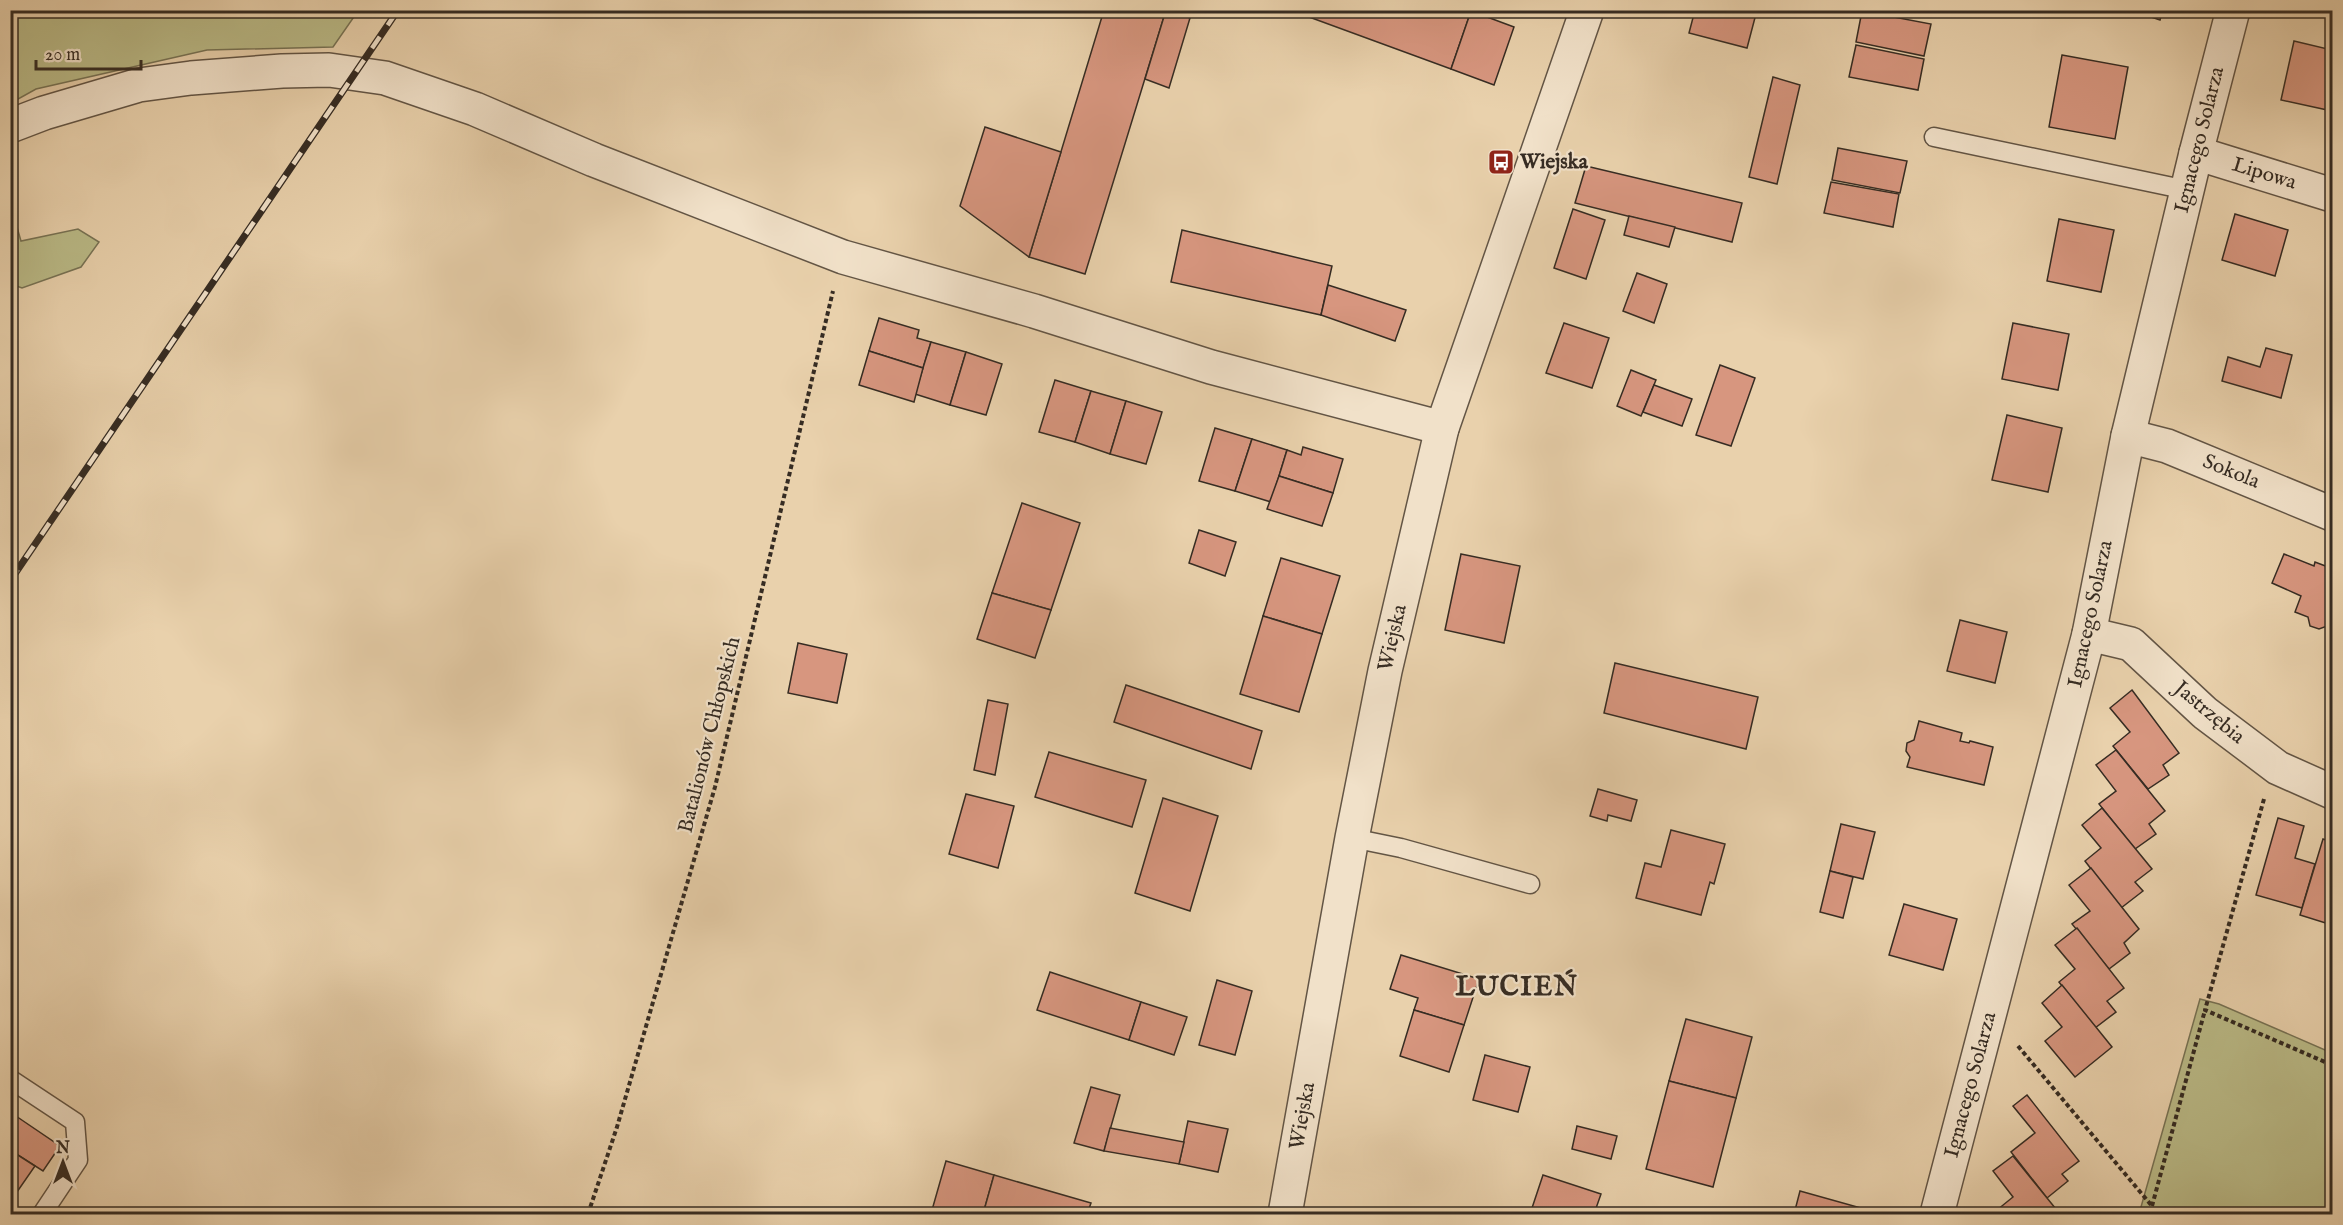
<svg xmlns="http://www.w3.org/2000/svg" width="2343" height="1225" font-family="'IM FELL English',serif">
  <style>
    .green { fill: #baba87; stroke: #787355; stroke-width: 1.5 }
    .building { fill: #d7967f; stroke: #362c23; stroke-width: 1.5 }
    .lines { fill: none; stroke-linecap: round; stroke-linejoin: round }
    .service-casing { stroke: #635545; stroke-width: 21 }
    .minor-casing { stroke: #635545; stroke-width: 36 }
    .tertiary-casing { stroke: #635545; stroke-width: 36 }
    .path { stroke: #362c23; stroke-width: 4; stroke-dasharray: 4.5 3; stroke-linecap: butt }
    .service { stroke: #f1e1c9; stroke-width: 18 }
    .minor { stroke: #f1e1c9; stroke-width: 33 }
    .tertiary { stroke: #f1e1c9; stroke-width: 33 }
    .rail-casing { stroke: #362c23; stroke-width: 7 }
    .rail { stroke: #f1e1c9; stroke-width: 4.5; stroke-dasharray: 14; stroke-linecap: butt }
    .labels { text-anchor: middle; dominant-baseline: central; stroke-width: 4.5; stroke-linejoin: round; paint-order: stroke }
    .street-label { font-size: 21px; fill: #362c23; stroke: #f1e1c9 }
    .poi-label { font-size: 21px; font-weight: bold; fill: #362c23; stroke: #f1e1c9; text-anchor: start }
    .district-label { font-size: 27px; font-weight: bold; letter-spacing: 1.5px; fill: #362c23; stroke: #f1e1c9 }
  </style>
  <rect width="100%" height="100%" fill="#e9d1ac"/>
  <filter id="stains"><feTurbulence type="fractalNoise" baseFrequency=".00333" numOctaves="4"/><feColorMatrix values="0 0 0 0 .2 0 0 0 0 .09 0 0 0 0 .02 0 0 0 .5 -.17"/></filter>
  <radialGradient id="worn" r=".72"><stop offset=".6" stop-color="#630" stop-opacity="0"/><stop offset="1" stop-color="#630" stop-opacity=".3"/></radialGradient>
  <g class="green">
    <path d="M11 10H358V11L333 47 207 50 36 89 11 103Z"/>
    <path d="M10 203 21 241 78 229 99 242 81 267 22 288 11 284Z"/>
    <path d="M2200 999 2219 1004 2332 1053V1214H2139Z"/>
  </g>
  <g class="building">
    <path d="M1104 10H1166L1085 274 1029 257Z"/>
    <path d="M1166 10 1190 18 1169 88 1145 79Z"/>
    <path d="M1290 10H1469L1471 11 1451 69Z"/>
    <path d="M1695 10H1757L1747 48 1689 33Z"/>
    <path d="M2131 10H2163L2160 20Z"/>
    <path d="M1471 11 1514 27 1494 85 1451 69Z"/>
    <path d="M1862 11 1931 24 1924 56 1856 42Z"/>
    <path d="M2294 41 2332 50V111L2281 100Z"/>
    <path d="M1856 45 1924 59 1918 90 1849 77Z"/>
    <path d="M2062 55 2128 67 2115 139 2049 127Z"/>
    <path d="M1773 77 1800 85 1777 184 1749 177Z"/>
    <path d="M985 127 1061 152 1029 257 960 206Z"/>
    <path d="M1838 148 1907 161 1900 193 1832 180Z"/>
    <path d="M1586 166 1742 203 1732 242 1575 203Z"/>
    <path d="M1831 182 1899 194 1893 227 1824 213Z"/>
    <path d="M1573 209 1605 220 1586 279 1554 268Z"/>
    <path d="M2235 214 2288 230 2275 276 2222 260Z"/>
    <path d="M1629 216 1675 227 1669 247 1624 235Z"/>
    <path d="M2059 219 2114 230 2101 292 2047 281Z"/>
    <path d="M1182 230 1332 266 1321 315 1171 282Z"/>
    <path d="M1637 273 1667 284 1654 323 1623 311Z"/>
    <path d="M1328 285 1406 310 1395 341 1321 315Z"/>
    <path d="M879 318 919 330 917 338 931 342 923 368 869 351Z"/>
    <path d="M1564 323 1609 338 1592 388 1546 373Z"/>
    <path d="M2013 323 2069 334 2058 390 2002 379Z"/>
    <path d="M931 342 966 352 950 405 915 394Z"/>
    <path d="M2266 348 2292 355 2281 398 2222 381 2228 357 2260 367Z"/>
    <path d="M869 351 923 368 914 402 859 385Z"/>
    <path d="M966 352 1002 364 986 415 950 405Z"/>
    <path d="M1720 365 1755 378 1731 446 1696 435Z"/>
    <path d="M1631 370 1656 380 1641 416 1617 406Z"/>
    <path d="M1055 380 1091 391 1075 442 1039 432Z"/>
    <path d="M1654 385 1692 399 1682 426 1643 412Z"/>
    <path d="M1091 391 1126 401 1110 454 1075 442Z"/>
    <path d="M1126 401 1162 412 1146 464 1110 454Z"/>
    <path d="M2007 415 2062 428 2048 492 1992 480Z"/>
    <path d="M1215 428 1252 439 1235 491 1199 481Z"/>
    <path d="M1252 439 1287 450 1271 502 1235 491Z"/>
    <path d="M1303 447 1343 459 1333 493 1279 476 1287 450 1301 455Z"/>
    <path d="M1279 476 1333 493 1322 526 1267 509Z"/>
    <path d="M1022 503 1080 523 1051 610 992 593Z"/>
    <path d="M1199 530 1236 542 1225 576 1189 563Z"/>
    <path d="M1461 554 1520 566 1504 643 1445 630Z"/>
    <path d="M2284 554 2314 566 2315 562 2328 567 2332 557V628L2327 626 2319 629 2310 626 2308 617 2295 612 2301 596 2272 583Z"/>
    <path d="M1281 558 1340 576 1322 634 1263 616Z"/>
    <path d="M992 593 1051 610 1035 658 977 639Z"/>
    <path d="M1263 616 1322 634 1299 712 1240 694Z"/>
    <path d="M1960 620 2007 632 1995 683 1947 671Z"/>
    <path d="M798 643 847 654 837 703 788 693Z"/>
    <path d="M1615 663 1758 697 1746 749 1604 713Z"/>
    <path d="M1126 685 1262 731 1251 769 1114 722Z"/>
    <path d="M2132 690 2179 753 2163 765 2169 775 2148 789 2113 746 2130 732 2110 708Z"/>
    <path d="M988 700 1008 704 995 775 974 770Z"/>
    <path d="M1919 721 1962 733 1960 741 1969 743 1970 741 1993 747 1984 785 1907 767 1910 757 1906 751 1907 743 1914 740Z"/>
    <path d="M2116 750 2165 811 2149 824 2156 834 2135 849 2099 804 2116 791 2096 765Z"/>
    <path d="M1049 752 1146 780 1132 827 1035 797Z"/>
    <path d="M1598 789 1637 800 1631 821 1608 815 1607 821 1590 816Z"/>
    <path d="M966 794 1014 806 998 868 949 854Z"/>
    <path d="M1163 798 1218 816 1190 911 1135 893Z"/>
    <path d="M2102 808 2152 869 2135 882 2143 891 2121 908 2085 861 2101 848 2082 825Z"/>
    <path d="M2278 818 2304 826 2295 858 2315 864 2302 908 2256 895Z"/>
    <path d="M1841 824 1875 832 1863 879 1830 871Z"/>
    <path d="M1671 830 1725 844 1714 884 1710 882 1701 915 1636 898 1645 863 1661 867Z"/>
    <path d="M2323 839 2332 842V925L2300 915Z"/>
    <path d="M2091 868 2139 929 2124 943 2130 953 2109 969 2072 924 2090 911 2069 885Z"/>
    <path d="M1830 871 1853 877 1843 918 1820 912Z"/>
    <path d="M1904 904 1957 919 1943 970 1889 955Z"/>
    <path d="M2077 928 2124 988 2107 1001 2116 1012 2095 1028 2059 982 2075 969 2055 945Z"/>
    <path d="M1401 955 1479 979 1464 1025 1414 1010 1418 998 1390 989Z"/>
    <path d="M1050 972 1141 1002 1129 1040 1037 1010Z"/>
    <path d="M1217 980 1252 991 1235 1055 1199 1045Z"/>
    <path d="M2062 985 2112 1047 2075 1077 2045 1041 2062 1027 2042 1003Z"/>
    <path d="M1141 1002 1187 1017 1174 1055 1129 1040Z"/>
    <path d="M1414 1010 1464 1025 1449 1072 1400 1056Z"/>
    <path d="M1686 1019 1752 1037 1736 1098 1669 1081Z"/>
    <path d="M1485 1055 1530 1067 1518 1112 1473 1100Z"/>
    <path d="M1669 1081 1736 1098 1713 1187 1646 1169Z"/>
    <path d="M1091 1087 1120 1095 1104 1151 1074 1143Z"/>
    <path d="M2027 1095 2079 1161 2062 1174 2068 1181 2047 1198 2011 1152 2035 1133 2013 1106Z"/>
    <path d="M10 1112 60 1146 43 1171 10 1150Z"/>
    <path d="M1188 1121 1228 1129 1218 1172 1179 1164Z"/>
    <path d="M1577 1126 1617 1136 1611 1159 1572 1149Z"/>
    <path d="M1110 1128 1184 1142 1179 1164 1104 1151Z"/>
    <path d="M10 1150 35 1166 10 1202Z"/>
    <path d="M2013 1156 2047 1198 2060 1214H2001L1997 1210 2013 1197 1993 1171Z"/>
    <path d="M946 1161 994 1175 983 1214H944L932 1210Z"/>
    <path d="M994 1175 1091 1203 1087 1214H983Z"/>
    <path d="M1543 1175 1601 1194 1594 1214H1530Z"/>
    <path d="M1800 1191 1868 1210 1867 1214H1794Z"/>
  </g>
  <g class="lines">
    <defs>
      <g id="service">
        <path d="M1934 137 2187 190"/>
        <path d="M1352 838 1401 848 1530 884"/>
        <path d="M10 1079 75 1122 78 1160 42 1214"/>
      </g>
      <g id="minor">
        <path d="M10 126 44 113 139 85 191 78 282 71 329 70 385 78 475 109 594 160 843 257 1034 311 1211 367 1442 428"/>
        <path d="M2196 153 2332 195"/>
        <path d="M2128 436 2167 446 2332 514"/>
        <path d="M2089 634 2131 644 2205 713 2278 768 2332 792"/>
        <path d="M1937 1214 2089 634 2128 436 2196 153 2233 10"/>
      </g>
      <path id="tertiary" d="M1285 1214 1352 838 1385 671 1442 428 1587 10"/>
    </defs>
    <use href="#service" class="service-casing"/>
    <use href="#minor" class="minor-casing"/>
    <use href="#tertiary" class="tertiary-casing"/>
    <g class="path">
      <path d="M2264 799 2205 1010 2332 1065"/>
      <path d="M2018 1046 2152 1206"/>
      <path d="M2152 1206 2205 1010"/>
      <path d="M588 1214 617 1127 715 787 833 291"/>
    </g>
    <use href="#service" class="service"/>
    <use href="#minor" class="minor"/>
    <use href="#tertiary" class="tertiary"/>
    <defs>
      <path id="rail" d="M10 581 398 10"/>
    </defs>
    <use href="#rail" class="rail-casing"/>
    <use href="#rail" class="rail"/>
  </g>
  <defs>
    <symbol id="bus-square" viewBox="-11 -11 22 22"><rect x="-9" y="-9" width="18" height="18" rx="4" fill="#8f2418" stroke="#f1e1c9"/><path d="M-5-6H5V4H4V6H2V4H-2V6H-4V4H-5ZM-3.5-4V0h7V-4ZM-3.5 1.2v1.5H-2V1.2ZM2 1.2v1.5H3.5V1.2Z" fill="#fff"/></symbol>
  </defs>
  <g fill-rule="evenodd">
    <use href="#bus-square" x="1486" y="147" width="30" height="30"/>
  </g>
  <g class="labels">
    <g class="street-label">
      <text transform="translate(2200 140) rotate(-76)">Ignacego Solarza</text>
      <text transform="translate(2264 174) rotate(17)">Lipowa</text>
      <text transform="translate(2231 472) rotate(22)">Sokola</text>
      <text transform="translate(2091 614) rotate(-78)">Ignacego Solarza</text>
      <text transform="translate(1393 638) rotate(-77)">Wiejska</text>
      <text transform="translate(2209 713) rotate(40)">Jastrzębia</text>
      <text transform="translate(710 735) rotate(-76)">Batalionów Chłopskich</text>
      <text transform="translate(1971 1085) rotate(-75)">Ignacego Solarza</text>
      <text transform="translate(1303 1116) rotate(-80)">Wiejska</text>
    </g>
    <g class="poi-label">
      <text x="1520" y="162">Wiejska</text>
    </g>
    <g class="district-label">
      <text x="1517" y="988">LUCIEŃ</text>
    </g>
  </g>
  <rect width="2343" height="1225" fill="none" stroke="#e9d1ac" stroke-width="36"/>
  <rect x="12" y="12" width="2319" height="1201" fill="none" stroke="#362c23" stroke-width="3"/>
  <rect x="18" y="18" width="2307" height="1189" fill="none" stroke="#362c23" stroke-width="1.5"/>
  <g transform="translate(63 1162)" stroke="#f1e1c9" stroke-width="4.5" paint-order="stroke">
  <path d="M0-4.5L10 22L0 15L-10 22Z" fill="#362c23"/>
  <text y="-9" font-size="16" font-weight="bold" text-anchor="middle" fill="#362c23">N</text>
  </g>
  <path d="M36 60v9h105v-9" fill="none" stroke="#362c23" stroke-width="3"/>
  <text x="45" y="60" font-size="18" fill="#362c23" stroke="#f1e1c9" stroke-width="4.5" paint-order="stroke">20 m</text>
  <rect width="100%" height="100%" filter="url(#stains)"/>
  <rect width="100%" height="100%" fill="url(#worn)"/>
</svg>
